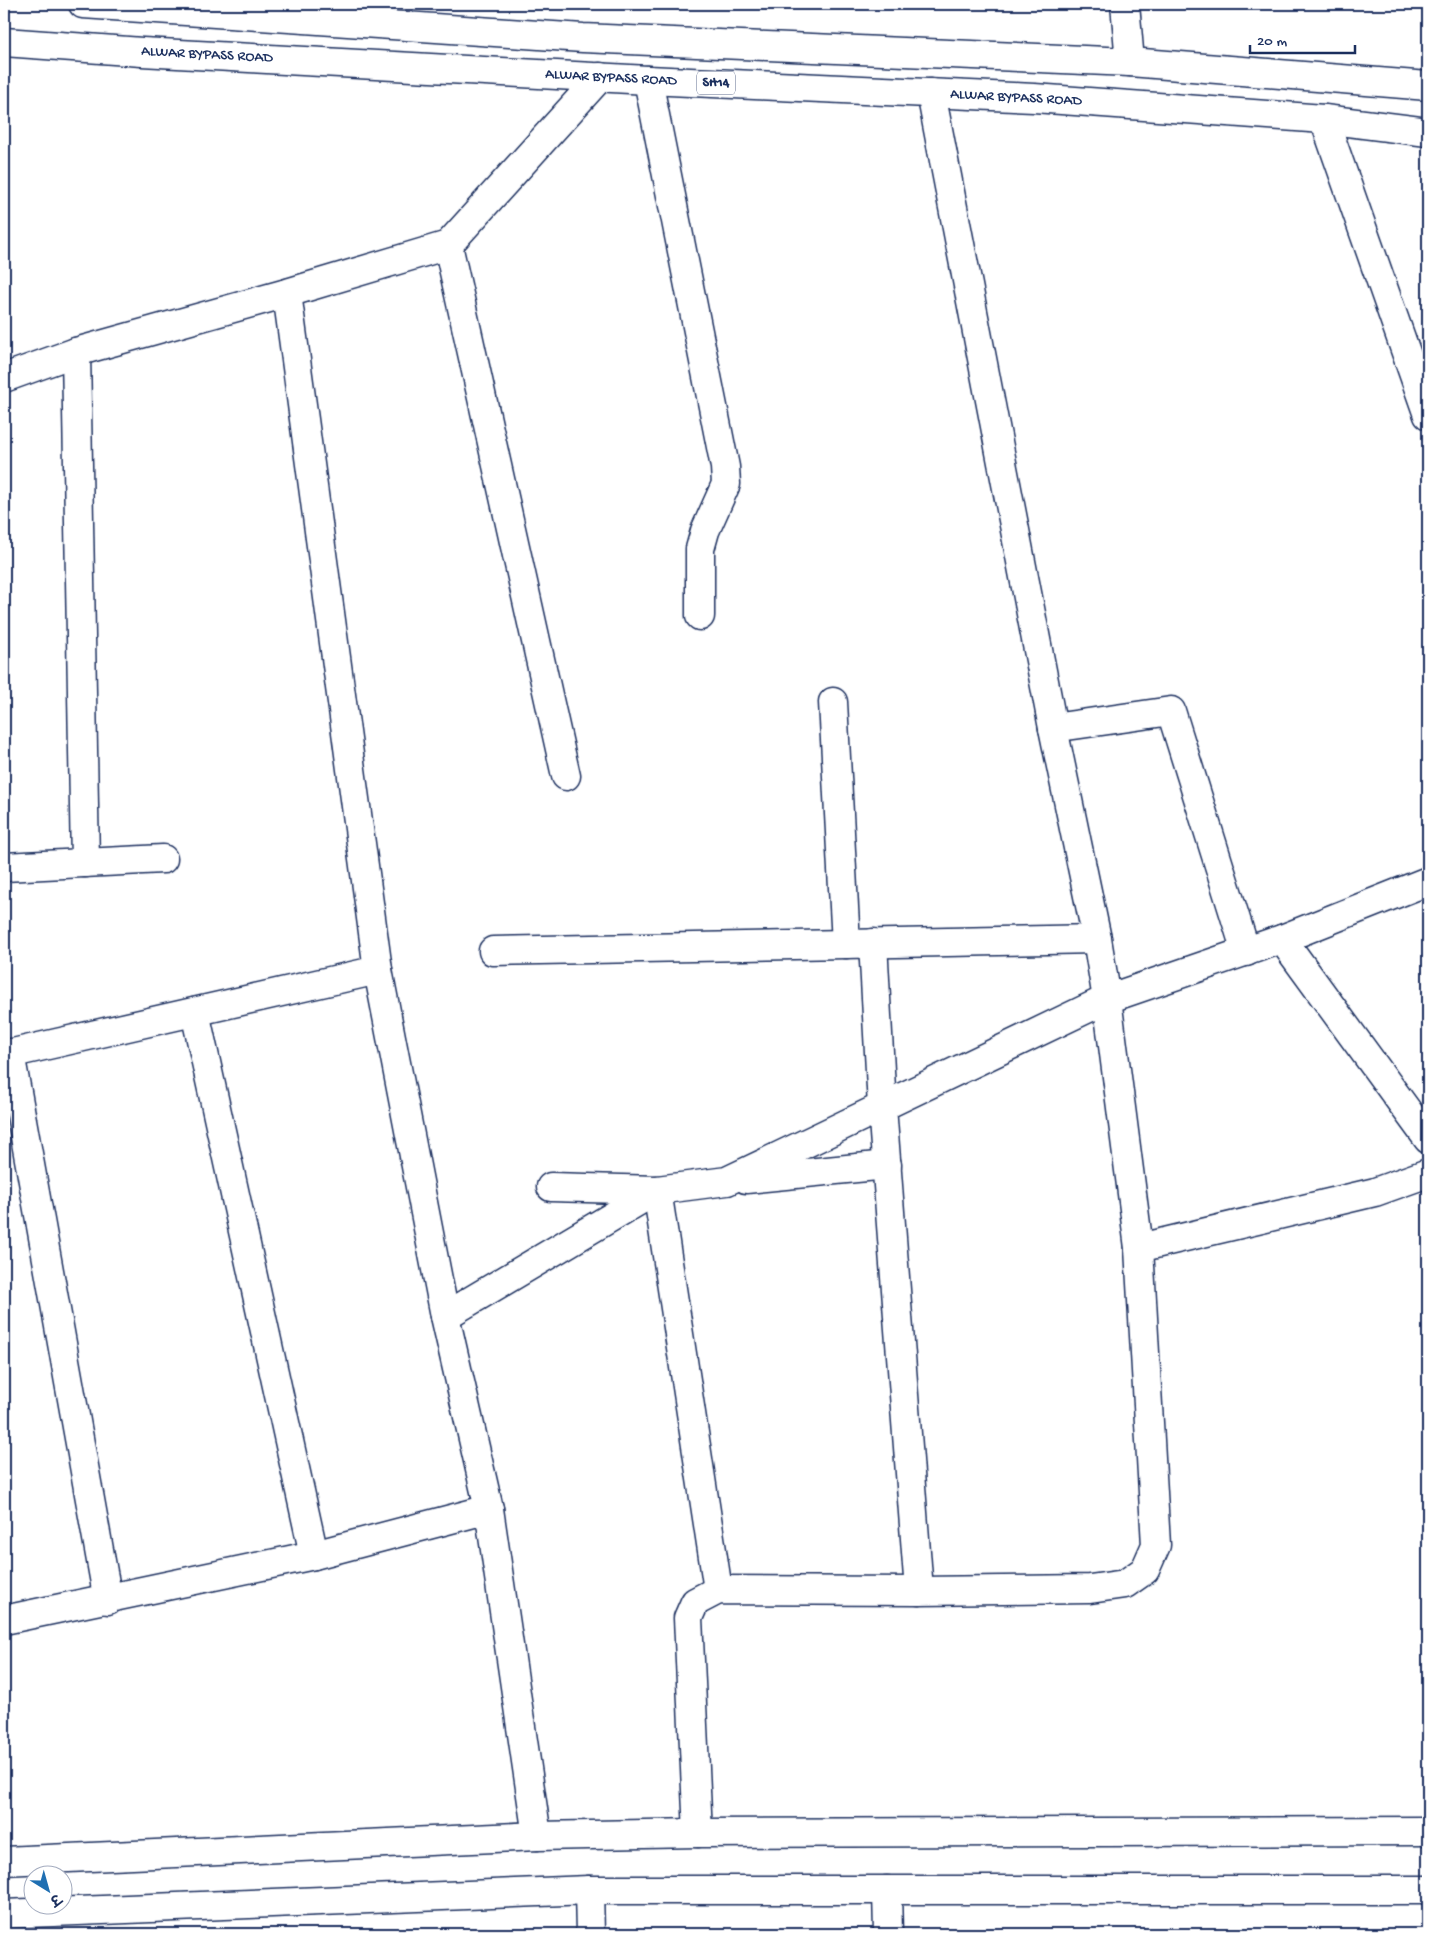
<svg xmlns="http://www.w3.org/2000/svg" width="1432" height="1938" font-family="'Gochi Hand','Playpen Sans Deva',sans-serif">
  <style>
    .lines { fill: none; stroke-linecap: round; stroke-linejoin: round }
    .minor-casing { stroke: #1b2f5e; stroke-width: 31 }
    .major-casing { stroke: #1b2f5e; stroke-width: 31 }
    .minor { stroke: #fff; stroke-width: 28 }
    .major { stroke: #fff; stroke-width: 28 }
    .labels { text-anchor: middle; dominant-baseline: central; stroke-width: 4.5; stroke-linejoin: round; paint-order: stroke }
    .shield { fill: #fff; stroke: #5f6d8e; stroke-width: 1 }
    .shield-label { font-size: 14px; font-weight: bold; fill: #1b2f5e }
    .street-label { font-size: 15px; fill: #1b2f5e; stroke: #fff }
  </style>
  <rect width="100%" height="100%" fill="#fff"/>
  <filter id="ink" filterUnits="userSpaceOnUse"><feTurbulence type="fractalNoise" baseFrequency=".02" numOctaves="2"/><feDisplacementMap in="SourceGraphic" scale="10" xChannelSelector="R" yChannelSelector="G"/><feConvolveMatrix kernelMatrix="1 2 1 2 8 2 1 2 1" color-interpolation-filters="sRGB"/></filter>
  <g filter="url(#ink)">
    <g class="lines">
      <defs>
        <g id="minor">
          <path d="M1125 4 1130 62"/>
          <path d="M648 80 725 467 726 484 705 531 700 549V616"/>
          <path d="M931 93 1053 728 1171 711 1246 952"/>
          <path d="M1324 119 1428 415"/>
          <path d="M448 245 566 776"/>
          <path d="M287 293 378 970 445 1316 489 1509 537 1836"/>
          <path d="M76 352 85 863"/>
          <path d="M4 378 76 352 287 293 448 245 600 77"/>
          <path d="M833 702 846 944"/>
          <path d="M4 867 163 859"/>
          <path d="M1282 939 1428 1139"/>
          <path d="M873 943 882 1107 919 1591"/>
          <path d="M493 951 1097 939"/>
          <path d="M195 1012 314 1555"/>
          <path d="M10 1053 108 1600"/>
          <path d="M4 1055 378 970"/>
          <path d="M746 1179 887 1165"/>
          <path d="M551 1187 657 1190 718 1590"/>
          <path d="M1139 1248 1375 1192 1428 1173"/>
          <path d="M445 1316 657 1190 727 1181 1107 999 1282 939 1428 881"/>
          <path d="M4 1620 314 1555 489 1509"/>
          <path d="M698 1833 688 1618 695 1602 718 1590 919 1591 1090 1589 1125 1584 1145 1570 1156 1545 1139 1248 1107 999 1097 939 1053 728"/>
          <path d="M4 1861 537 1836 698 1833 1428 1831"/>
          <path d="M589 1890 590 1934"/>
          <path d="M887 1890 888 1934"/>
          <path d="M4 1914 589 1890H1428"/>
        </g>
        <g id="major">
          <path d="M83 4 583 38 1130 62 1428 86"/>
          <path d="M4 42 142 52 648 80 1034 98 1324 119 1428 132"/>
        </g>
      </defs>
      <use href="#minor" class="minor-casing"/>
      <use href="#major" class="major-casing"/>
      <use href="#minor" class="minor"/>
      <use href="#major" class="major"/>
    </g>
  </g>
  <g class="labels">
    <rect class="shield" x="697" y="71.5" width="38" height="23" rx="4"/>
    <g class="shield-label">
      <text x="716" y="83">SH14</text>
    </g>
    <g class="street-label">
      <text transform="translate(207 55) rotate(3)">ALWAR BYPASS ROAD</text>
      <text transform="translate(611 78) rotate(3)">ALWAR BYPASS ROAD</text>
      <text transform="translate(1016 98) rotate(3)">ALWAR BYPASS ROAD</text>
    </g>
  </g>
  <rect width="1432" height="1938" fill="none" stroke="#fff" stroke-width="20"/>
  <rect x="10" y="10" width="1412" height="1918" fill="none" stroke="#1b2f5e" stroke-width="2" filter="url(#ink)"/>
  <g transform="translate(48 1890) rotate(143)"><circle r="24" fill="#ffffff" stroke="#a4acbf"/>
  <path d="M0-4L9 19L0 12L-9 19Z" fill="#1f6fb2"/>
  <text y="-8" font-size="14" font-weight="bold" text-anchor="middle" fill="#1b2f5e">उ</text>
  </g>
  <path d="M1250 45v8h105v-8" fill="none" stroke="#1b2f5e" stroke-width="2.5"/>
  <text x="1257" y="45" font-size="15" fill="#1b2f5e" stroke="#ffffff" stroke-width="4" paint-order="stroke">20 m</text>
</svg>
